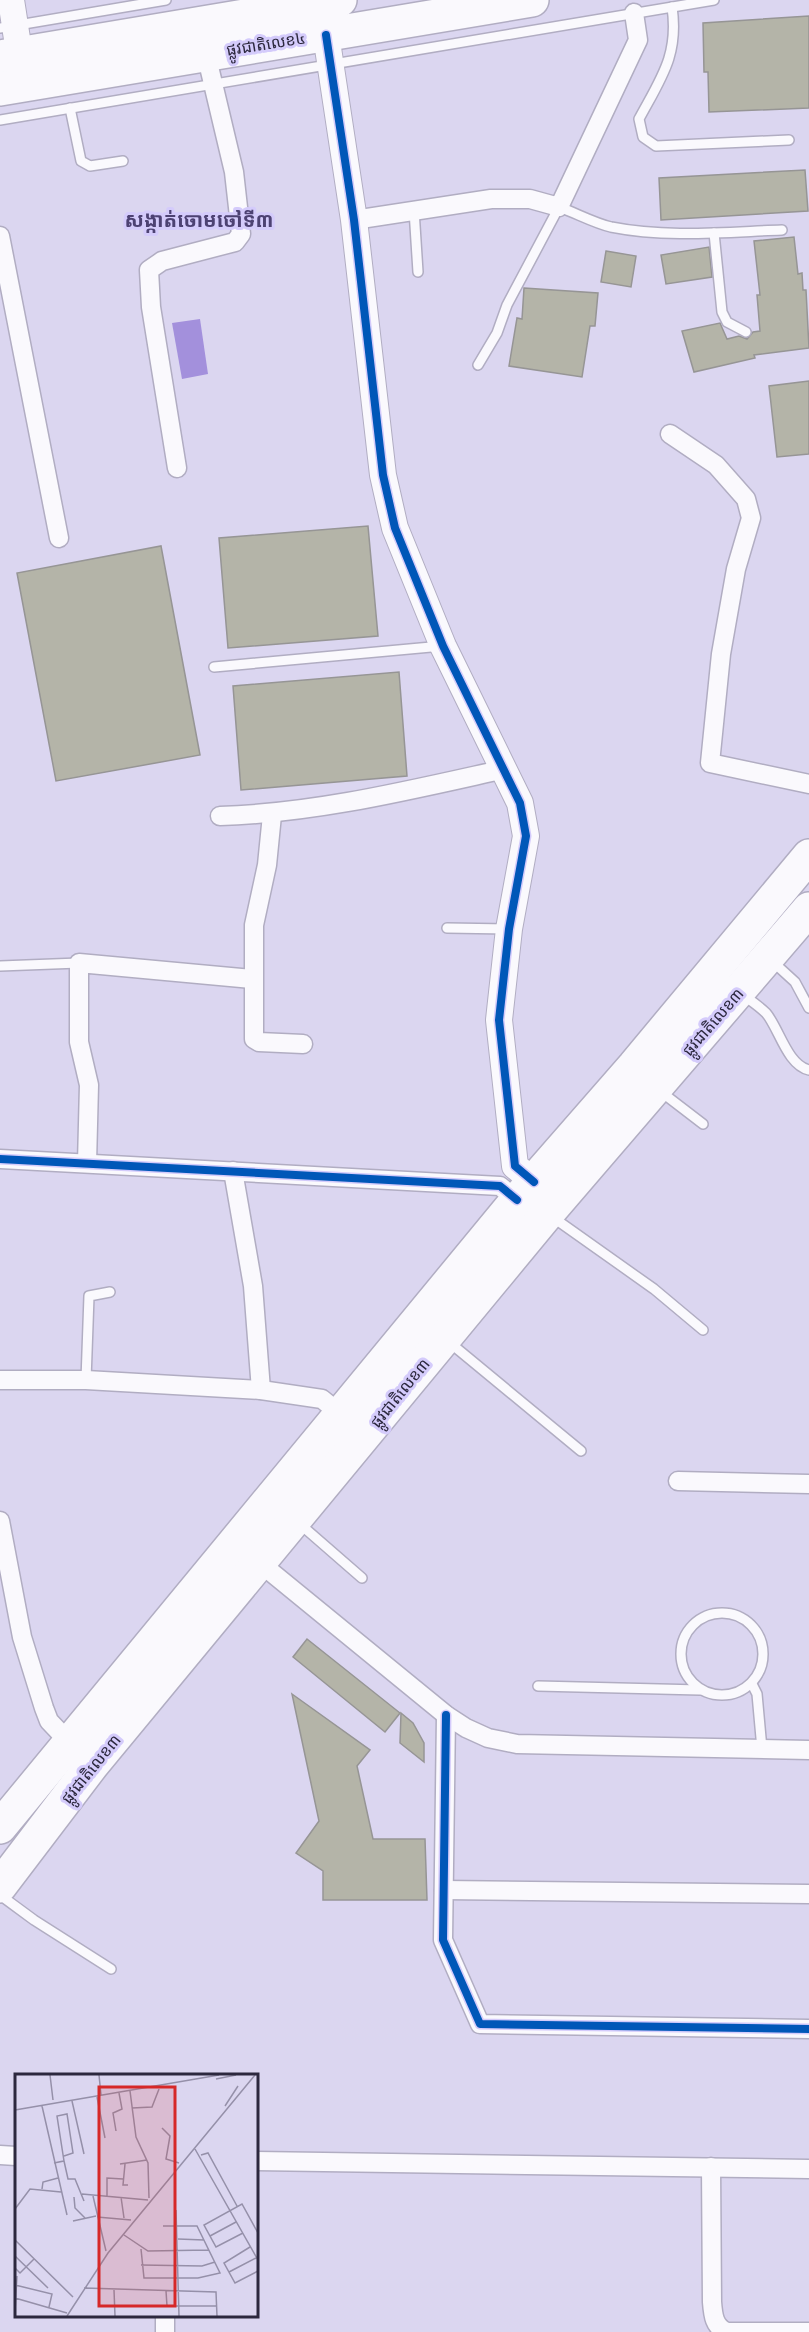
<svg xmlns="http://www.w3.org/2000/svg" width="809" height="2332" font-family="Poppins,'Noto Sans Khmer',sans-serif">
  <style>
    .water { fill: #a390dc }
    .building { fill: #b4b4a8; stroke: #969595; stroke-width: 1.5 }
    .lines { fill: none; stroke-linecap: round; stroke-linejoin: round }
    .lane-casing { stroke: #b1adc2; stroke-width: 12 }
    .street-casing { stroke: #b1adc2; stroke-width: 21 }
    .secondary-casing { stroke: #b1adc2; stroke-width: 28 }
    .highway-casing { stroke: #b1adc2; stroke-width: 36 }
    .lane { stroke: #faf9fd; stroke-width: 9 }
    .street { stroke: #faf9fd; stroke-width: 18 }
    .secondary { stroke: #faf9fd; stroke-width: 26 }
    .highway { stroke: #faf9fd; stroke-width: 33 }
    .cycleway-casing { stroke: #d4cbfb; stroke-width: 11 }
    .cycleway { stroke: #0057b8; stroke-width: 8 }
    .labels { text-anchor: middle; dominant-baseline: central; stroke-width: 6; stroke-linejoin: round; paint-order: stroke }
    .street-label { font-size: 16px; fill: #2c283e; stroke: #d4cbfb }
    .quarter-label { font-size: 20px; font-weight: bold; fill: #4d4273; stroke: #d4cbfb }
    .inset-road { fill: none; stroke: #9590a9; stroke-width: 1.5 }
    .view { fill: #d62828; fill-opacity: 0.15; stroke: #d62828; stroke-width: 3 }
    .inset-edge { fill: none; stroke: #2c283e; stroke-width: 3 }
  </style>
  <rect width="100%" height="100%" fill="#dbd6f0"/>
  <path class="water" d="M200 319 208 374 182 379 172 323Z"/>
  <g class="building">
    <path d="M809 16V108L709 112 708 72H704L703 23Z"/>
    <path d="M805 170 808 211 661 220 659 178Z"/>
    <path d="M794 237 798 274 802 273 803 290H806L809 348 754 355 755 358 694 372 682 331 720 323 727 339 739 336 747 339 753 332 760 331 757 295H760L754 241Z"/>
    <path d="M709 247 712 277 666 284 661 255Z"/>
    <path d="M606 251 636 256 631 287 601 282Z"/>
    <path d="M524 288 598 293 595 326H590L582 377 509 366 517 318 522 319Z"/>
    <path d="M809 381V454L777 457 769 386Z"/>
    <path d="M368 526 378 636 228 648 219 538Z"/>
    <path d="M161 546 200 755 56 781 17 573Z"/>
    <path d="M399 672 407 776 241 790 233 686Z"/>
    <path d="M307 1639 400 1713 385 1732 293 1657Z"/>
    <path d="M292 1694 370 1750 357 1766 373 1839H425L427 1900H323V1871L296 1853 319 1821Z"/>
    <path d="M401 1713 413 1723 424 1743V1762L400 1743Z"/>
  </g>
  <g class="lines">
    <defs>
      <g id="lane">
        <path d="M672 7C679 55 661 78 639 119L643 137 656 146 789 140"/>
        <path d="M0 28 166 0"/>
        <path d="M70 108 81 161 90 166 123 161"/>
        <path d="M0 120 714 0"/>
        <path d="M414 210 418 272"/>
        <path d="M714 233 722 312 727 322 746 332"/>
        <path d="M478 365 497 333 507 305 559 207C576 213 594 223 611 227 666 238 726 232 782 230"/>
        <path d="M214 667 442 646"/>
        <path d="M447 928 508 929"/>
        <path d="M772 961 795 982 809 1008"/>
        <path d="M0 966 79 963"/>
        <path d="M743 995C750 1000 759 1006 766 1013 779 1028 787 1065 809 1070"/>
        <path d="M660 1091 703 1124"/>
        <path d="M551 1216 654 1289 703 1330"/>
        <path d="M449 1342 581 1451"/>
        <path d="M86 1380 89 1296 110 1292"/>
        <path d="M300 1524 362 1578"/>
        <circle cx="722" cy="1654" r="41"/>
        <path d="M752 1684 757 1694 762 1749"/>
        <path d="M538 1686 700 1690"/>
        <path d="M0 1895 34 1920 111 1969"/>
      </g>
      <g id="street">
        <path d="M354 220 491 199H530L559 207 638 40 634 13"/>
        <path d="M0 236 59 538"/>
        <path d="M670 434 716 465 746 499 751 518 736 569 721 654 710 763 809 784"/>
        <path d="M177 468 151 307 149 270 162 261 235 242 241 234 234 172 206 54"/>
        <path d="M272 815 267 865 254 925V1039L259 1042 303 1044"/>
        <path d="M220 816C317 813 410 790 505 769"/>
        <path d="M0 1159 500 1186 517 1200"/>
        <path d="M87 1163 89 1085 79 1042V963L252 979"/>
        <path d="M233 1171 253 1286 261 1390"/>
        <path d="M0 1380H86L261 1390 322 1399 339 1413"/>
        <path d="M678 1481 809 1484"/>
        <path d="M0 1521 22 1637 44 1708 49 1721 68 1741"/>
        <path d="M260 1563 446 1715 466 1728 488 1738 517 1744 809 1750"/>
        <path d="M446 1715 443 1940 480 2024 809 2029"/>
        <path d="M444 1890 809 1894"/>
        <path d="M0 2155 16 2156"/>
        <path d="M256 2161 809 2169"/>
        <path d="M711 2167 712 2302C713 2315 714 2327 727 2332H809"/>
        <path d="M165 2316V2332"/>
      </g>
      <g id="secondary">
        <path d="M11 0 22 71"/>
        <path d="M326 35 354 220 383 475 395 528 443 646 520 803 526 836 509 929 499 1020 515 1166 534 1182"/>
      </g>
      <g id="highway">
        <path d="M0 57 340 0"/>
        <path d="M0 89 532 0"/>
        <path d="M0 1827 517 1200 634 1066 809 856"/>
        <path d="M0 1886 92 1765 547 1214 809 909"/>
      </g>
    </defs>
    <use href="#lane" class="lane-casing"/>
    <use href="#street" class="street-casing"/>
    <use href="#secondary" class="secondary-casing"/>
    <use href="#highway" class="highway-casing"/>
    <use href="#lane" class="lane"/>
    <use href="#street" class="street"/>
    <use href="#secondary" class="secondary"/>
    <use href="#highway" class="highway"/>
    <defs>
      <g id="cycleway">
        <path d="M326 35 354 220 383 475 395 528 443 646 520 803 526 836 509 929 499 1020 515 1166 534 1182"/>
        <path d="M0 1159 500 1186 517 1200"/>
        <path d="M446 1715 443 1940 480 2024 809 2029"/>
      </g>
    </defs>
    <use href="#cycleway" class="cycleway-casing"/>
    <use href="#cycleway" class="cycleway"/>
  </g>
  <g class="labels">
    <g class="street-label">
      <text transform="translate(266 44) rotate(-9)">ផ្លូវជាតិលេខ៤</text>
      <text transform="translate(713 1022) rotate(-49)">ផ្លូវជាតិលេខ៣</text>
      <text transform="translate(400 1393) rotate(-51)">ផ្លូវជាតិលេខ៣</text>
      <text transform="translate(91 1769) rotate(-51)">ផ្លូវជាតិលេខ៣</text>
    </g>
    <g class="quarter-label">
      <text x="199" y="220">សង្កាត់ចោមចៅទី៣</text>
    </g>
  </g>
  <g transform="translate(15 2074)">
    <rect width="243" height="243" fill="#dbd6f0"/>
    <path class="inset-road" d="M35 1 38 26M84 1 86 21M201 5 221 1M115 17 121 63 133 89 134 124M82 23 90 64M57 27 69 80M27 32 52 141M210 32 223 12M117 34 137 33 144 15M0 36 204 1M147 54 155 62 151 85 164 89M101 57 98 39 107 35 104 19M180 75 243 186M186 81 193 79 222 132M49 82 58 79 52 40 42 42 49 87M39 89 49 87 53 105H60L69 127M105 90 132 86M110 90 108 111H113M27 115 28 108 43 104M67 120 133 126M78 122 91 177M59 123 60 134 70 144M92 123V104L108 105M106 123 109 144M0 135 15 115 46 118M161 136 164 242M82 143 116 146M58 147 81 142M228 159 201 173 189 151 227 130 243 159M109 161 133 177 194 176M195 162 221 148M163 165 189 166M0 166 58 223M235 173 209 189 220 209 243 197M126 175 129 204H183L205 199 182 152H148M0 182 33 214M126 191 187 192 200 188M0 194 5 199 19 185M214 198 241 184M0 211 37 220 34 233M69 214 201 218 202 242M99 216 100 242M151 217 152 232H201M0 224 52 239M0 237 2 202M52 242 93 179 240 1"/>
    <path class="view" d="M84 13H160V232H84Z"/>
    <rect width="243" height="243" class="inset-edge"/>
  </g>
</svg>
